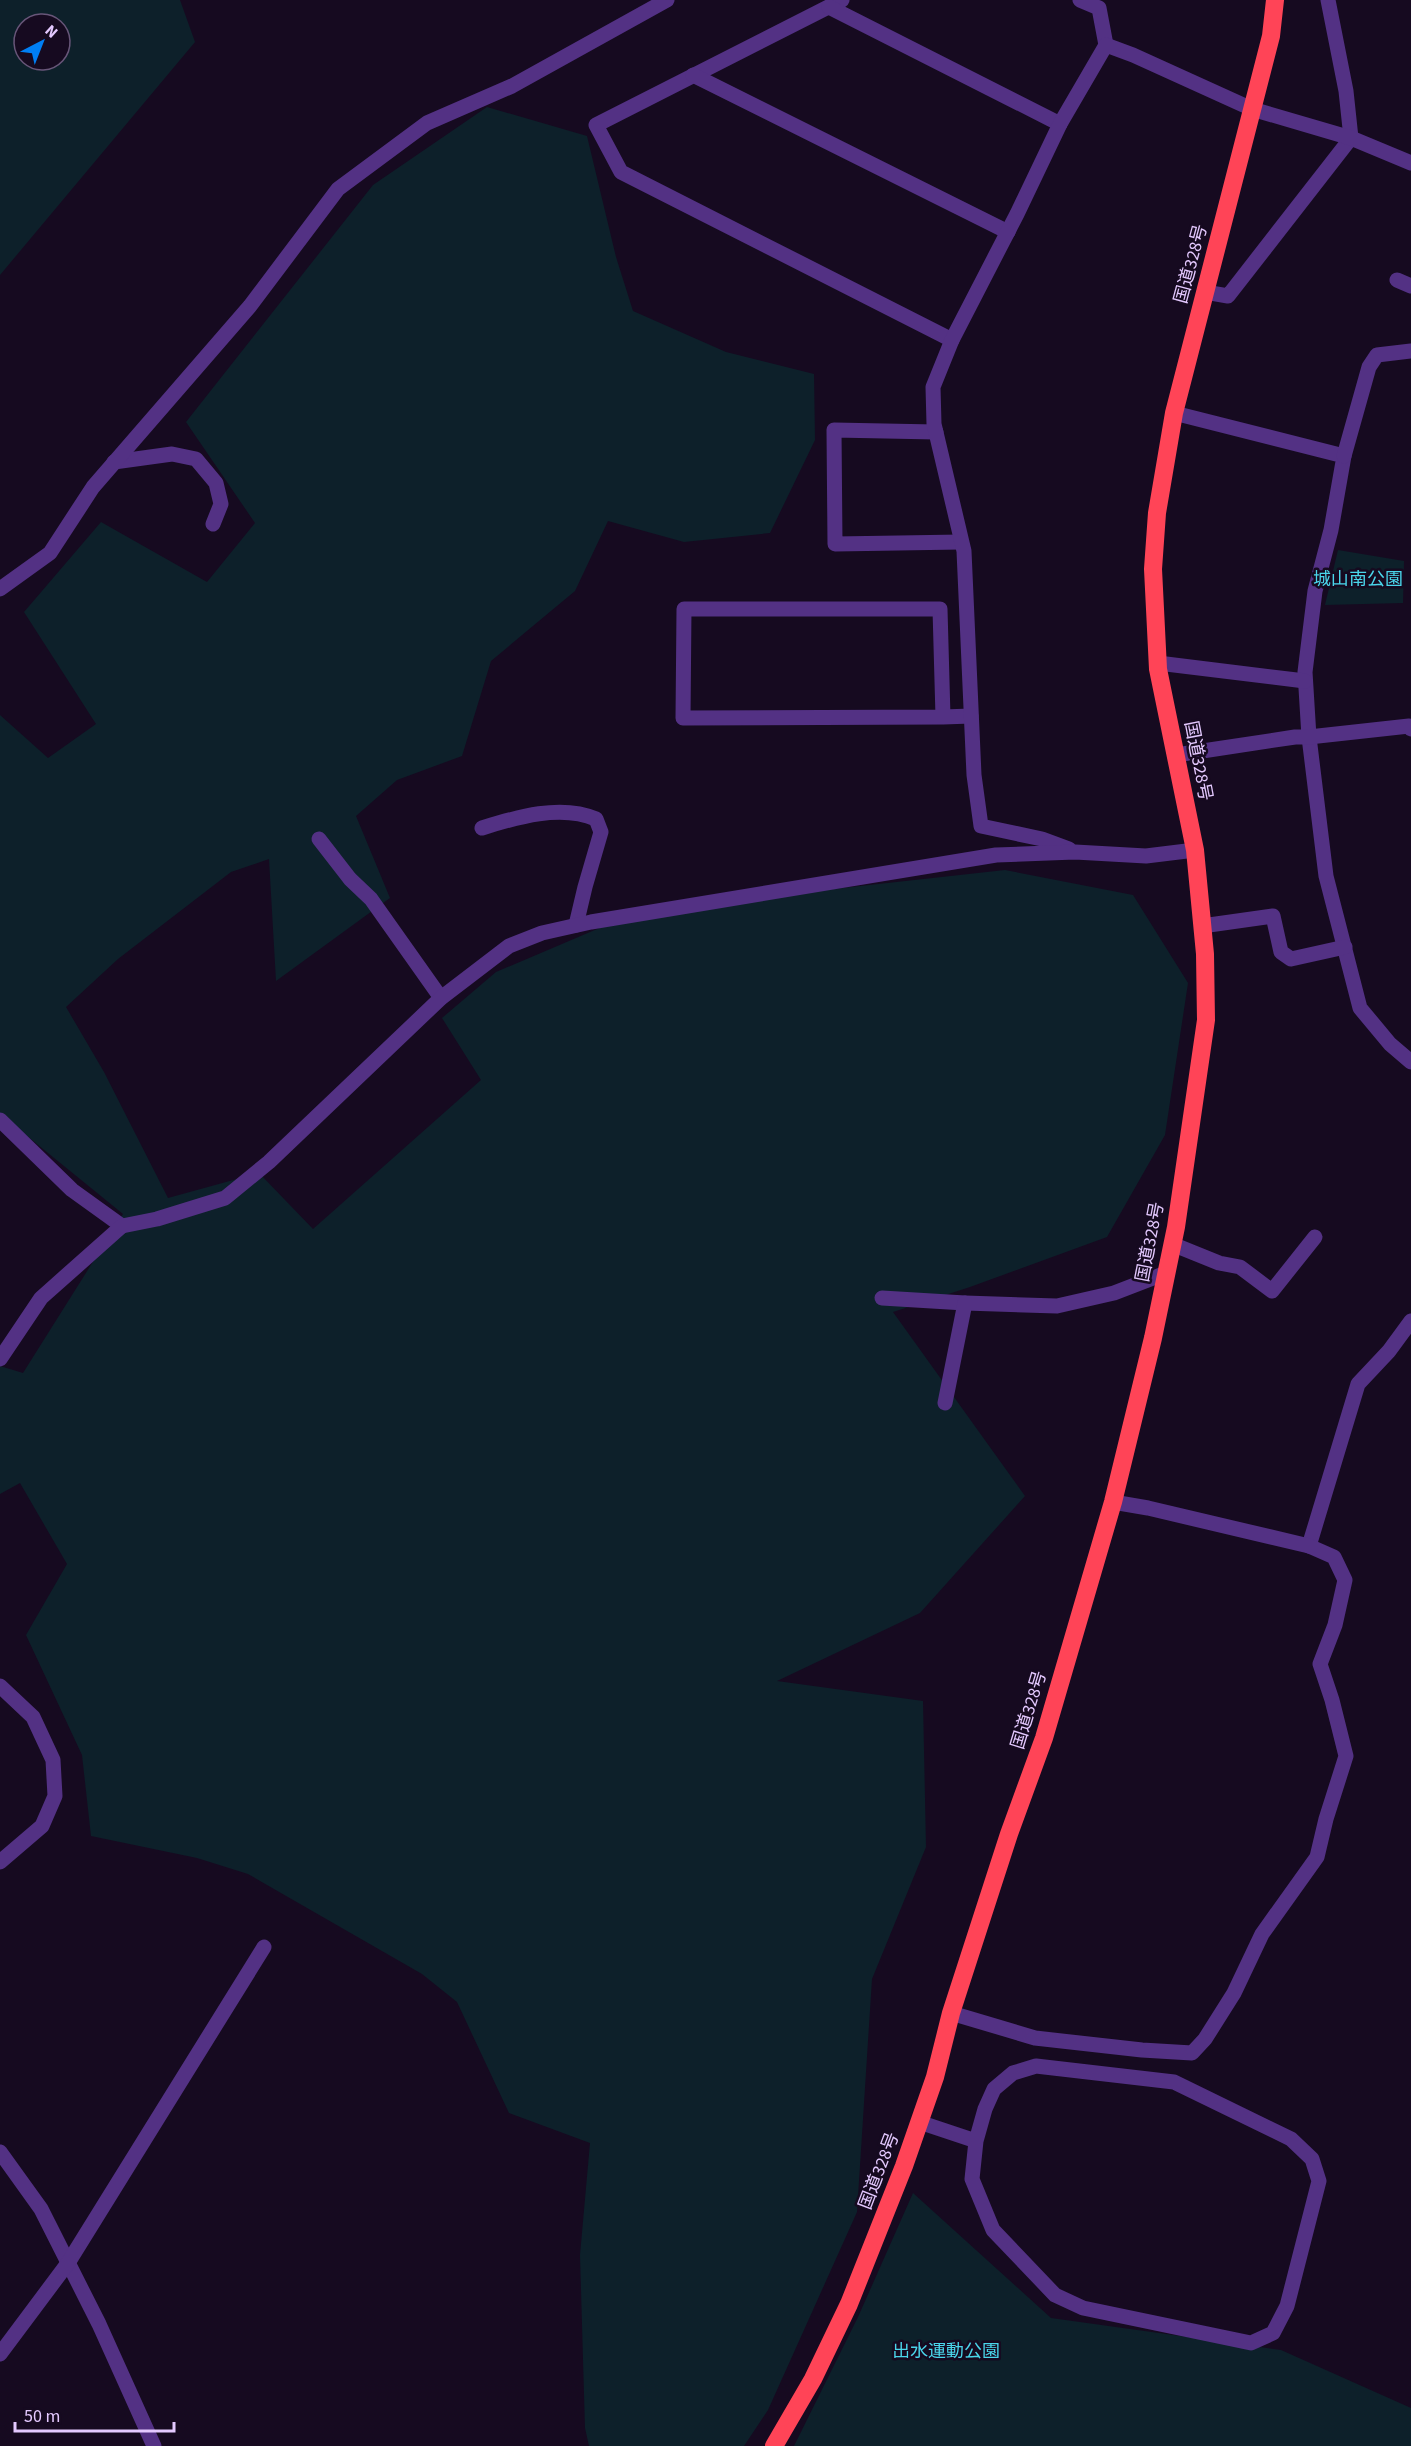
<svg xmlns="http://www.w3.org/2000/svg" width="1411" height="2446" font-family="'Source Sans 3','Noto Sans JP',sans-serif">
  <style>
    .green { fill: #0d202a; fill-rule: evenodd }
    .lines { fill: none; stroke-linecap: round; stroke-linejoin: round }
    .minor { stroke: #533184; stroke-width: 15 }
    .highway { stroke: #ff4457; stroke-width: 18 }
    .labels { text-anchor: middle; dominant-baseline: central; stroke-width: 5; stroke-linejoin: round; paint-order: stroke }
    .street-label { font-size: 18px; fill: #e4c9ff; stroke: #160a20 }
    .park-label { font-size: 18px; fill: #4ad5ea; stroke: #160a20 }
  </style>
  <rect width="100%" height="100%" fill="#160a20"/>
  <g class="green">
    <path d="M0 0H180L195 42 0 275ZM24 24H60V60H24Z"/>
    <path d="M487 107 587 136 616 257 633 311 726 352 814 374 815 440 770 533 684 542 608 521 575 591 491 661 462 756 397 780 356 816 390 898 276 981 269 859 231 872 118 959 66 1007 104 1072 168 1198 259 1173 313 1229 481 1080 442 1018 496 972 623 918 779 895 1005 870 1133 895 1188 983 1165 1135 1107 1237 970 1287 893 1312 1025 1496 920 1613 777 1681 923 1701 926 1847 872 1979 857 2212 768 2410 744 2446H589L585 2428 580 2255 590 2143 509 2113 457 2002 422 1974 248 1874 197 1858 91 1836 82 1755 26 1635 67 1564 20 1483 0 1494V1366L23 1373 123 1214 0 1114V715L48 758 96 724 24 612 101 522 207 582 255 523 186 422 373 185Z"/>
    <path d="M1338 550 1404 561 1403 603 1325 605Z"/>
    <path d="M913 2193 1051 2318 1281 2350 1411 2408V2446H794L858 2317Z"/>
  </g>
  <g class="lines">
    <g class="minor">
      <path d="M842 0 596 125 621 172 952 340"/>
      <path d="M1080 0 1099 8 1106 45"/>
      <path d="M829 7 1060 124"/>
      <path d="M693 75 1008 232"/>
      <path d="M1397 280 1411 286"/>
      <path d="M1205 292 1228 296 1351 138 1346 91 1328 0"/>
      <path d="M1174 413 1344 456 1331 530 1315 591 1305 672 1309 737 1326 876 1360 1008 1390 1044 1411 1062"/>
      <path d="M936 432 834 430 835 544 961 542"/>
      <path d="M1344 456 1369 367 1377 355 1411 351"/>
      <path d="M114 462 172 454 196 459 216 483 221 504 213 524"/>
      <path d="M0 589 50 553 93 487 250 306 338 189 427 123 512 86 667 0"/>
      <path d="M1158 663 1305 681"/>
      <path d="M943 717 940 609H684L683 718 943 717 971 716"/>
      <path d="M1176 755 1295 737H1309L1409 726 1411 729"/>
      <path d="M482 828C517 817 561 804 596 819L601 832 585 887 576 925"/>
      <path d="M319 839 350 879 371 899 441 998"/>
      <path d="M1069 849 1042 839 981 826 974 775 964 551 934 424 933 387 952 340 1017 214 1060 124 1106 45 1133 55 1252 109 1351 138 1411 163"/>
      <path d="M1202 926 1273 916 1281 952 1291 959 1345 947"/>
      <path d="M0 1120 72 1190 122 1226"/>
      <path d="M1172 1244 1219 1263 1240 1267 1272 1291 1315 1237"/>
      <path d="M882 1298 965 1303"/>
      <path d="M0 1359 41 1298 122 1226 157 1219 225 1198 269 1162 441 998 509 946 542 933 591 922 996 855 1075 852 1146 856 1195 850"/>
      <path d="M945 1403 965 1303 1057 1306 1114 1293 1166 1273"/>
      <path d="M1309 1546 1358 1384 1389 1351 1411 1321"/>
      <path d="M0 1686 33 1717 53 1760 55 1796 42 1826 0 1862"/>
      <path d="M951 2013 1035 2038 1142 2050 1192 2053 1205 2039 1234 1993 1262 1934 1317 1857 1326 1819 1346 1756 1332 1700 1320 1664 1335 1625 1345 1580 1334 1557 1309 1546 1148 1508 1113 1502"/>
      <path d="M919 2122 976 2141 972 2179 993 2230 1055 2295 1083 2308 1251 2343 1273 2333 1287 2306 1319 2181 1312 2159 1291 2139 1174 2082 1036 2066 1013 2073 994 2089 985 2109 976 2141"/>
      <path d="M0 2152 41 2209 99 2324 154 2446"/>
      <path d="M0 2354 68 2263 264 1947"/>
    </g>
    <path class="highway" d="M774 2446 813 2379 849 2304 904 2166 935 2077 951 2013 1009 1834 1044 1738 1113 1502 1153 1338 1176 1227 1206 1020 1205 954 1195 850 1158 669 1153 569 1157 513 1174 413 1271 36 1275 0"/>
  </g>
  <g class="labels">
    <g class="street-label">
      <text transform="translate(1191 264) rotate(-75)">国道328号</text>
      <text transform="translate(1198 761) rotate(79)">国道328号</text>
      <text transform="translate(1150 1242) rotate(-79)">国道328号</text>
      <text transform="translate(1029 1710) rotate(-73)">国道328号</text>
      <text transform="translate(879 2171) rotate(-69)">国道328号</text>
    </g>
    <g class="park-label">
      <text x="1358" y="579">城山南公園</text>
      <text x="946" y="2351">出水運動公園</text>
    </g>
  </g>
  <g transform="translate(42 42) rotate(42)"><circle r="28" fill="#160a20" stroke="#685679" stroke-width="1.5"/>
  <path d="M0-4.5L10 22L0 15L-10 22Z" fill="#007ff4"/>
  <text y="-9" font-size="16" font-weight="bold" text-anchor="middle" fill="#e4c9ff">N</text>
  </g>
  <path d="M15 2422v9h159v-9" fill="none" stroke="#e4c9ff" stroke-width="3"/>
  <text x="24" y="2422" font-size="18" fill="#e4c9ff" stroke="#160a20" stroke-width="4.5" paint-order="stroke">50 m</text>
</svg>
